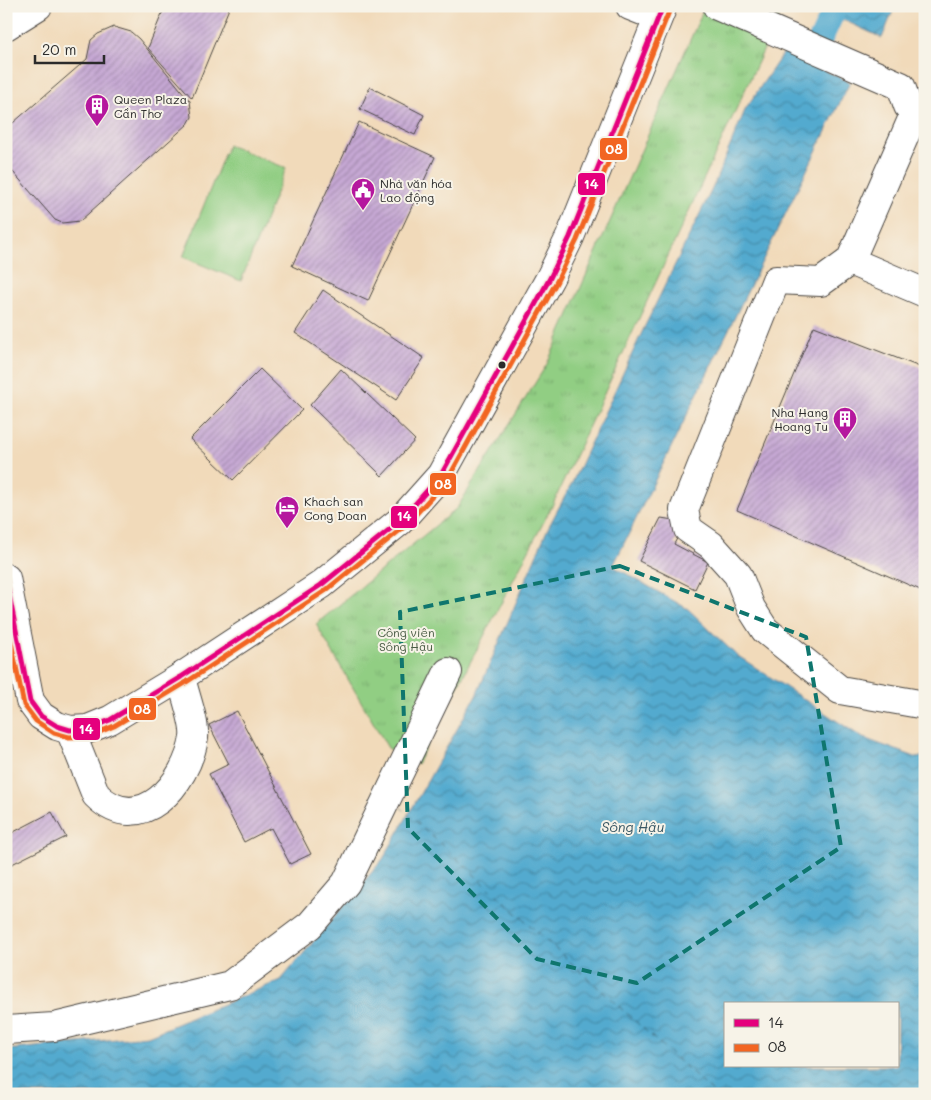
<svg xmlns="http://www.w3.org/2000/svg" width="931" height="1100" font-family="Mali,sans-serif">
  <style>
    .grass { fill: #91ce83; stroke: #5e7c57 }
    .park { fill: url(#park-tufts); stroke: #5e7c57 }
    .water { fill: url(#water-waves); stroke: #3f6a7d; fill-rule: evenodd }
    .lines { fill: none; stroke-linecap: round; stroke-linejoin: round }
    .canal { stroke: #53aacf; stroke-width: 24 }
    .ferry { stroke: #395764; stroke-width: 1; stroke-dasharray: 6 5; stroke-linecap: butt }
    .building { fill: url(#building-hatch) }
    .minor-casing { stroke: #494540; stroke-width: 30 }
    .minor { stroke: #fff; stroke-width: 28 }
    .bus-1-casing { stroke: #f7f3e8; stroke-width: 9 }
    .bus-2-casing { stroke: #f7f3e8; stroke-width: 9 }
    .bus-1 { stroke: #e5007d; stroke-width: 5 }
    .bus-2 { stroke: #f26522; stroke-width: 5 }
    .marked { fill: none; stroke: #0f766e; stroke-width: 4; stroke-dasharray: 10 6; stroke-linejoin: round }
    .bus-dot { fill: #2b2b2b; stroke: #f7f3e8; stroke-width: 2 }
    .labels { text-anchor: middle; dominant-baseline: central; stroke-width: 4; stroke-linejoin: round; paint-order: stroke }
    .poi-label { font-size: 12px; fill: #2b2b2b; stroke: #f7f3e8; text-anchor: start }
    .park-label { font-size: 12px; fill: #4a5c45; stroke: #f7f3e8 }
    .water-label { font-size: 14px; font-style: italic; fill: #395764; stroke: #f7f3e8 }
    .line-badge { stroke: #f7f3e8; stroke-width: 2 }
    .badge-label { font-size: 14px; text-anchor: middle; font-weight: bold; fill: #fff }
  </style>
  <defs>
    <pattern id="park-tufts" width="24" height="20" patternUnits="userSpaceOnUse" patternTransform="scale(1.25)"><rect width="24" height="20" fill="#91ce83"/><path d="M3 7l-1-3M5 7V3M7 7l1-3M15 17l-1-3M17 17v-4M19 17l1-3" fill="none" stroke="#7db171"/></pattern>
    <pattern id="water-waves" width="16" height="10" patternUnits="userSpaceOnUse" patternTransform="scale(1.25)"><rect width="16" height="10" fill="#53aacf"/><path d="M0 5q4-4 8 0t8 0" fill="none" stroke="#458ba8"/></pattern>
    <pattern id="building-hatch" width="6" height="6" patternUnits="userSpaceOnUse" patternTransform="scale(1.25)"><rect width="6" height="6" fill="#c6a8d4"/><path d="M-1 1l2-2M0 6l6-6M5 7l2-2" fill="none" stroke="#a189ac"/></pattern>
  </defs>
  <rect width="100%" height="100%" fill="#f7f3e8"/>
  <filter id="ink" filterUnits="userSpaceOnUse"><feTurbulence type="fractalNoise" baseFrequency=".02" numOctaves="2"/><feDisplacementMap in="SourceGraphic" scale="10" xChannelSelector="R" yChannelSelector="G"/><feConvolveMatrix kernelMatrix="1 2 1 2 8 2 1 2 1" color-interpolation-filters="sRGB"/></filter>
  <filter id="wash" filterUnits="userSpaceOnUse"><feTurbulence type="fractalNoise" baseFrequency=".0096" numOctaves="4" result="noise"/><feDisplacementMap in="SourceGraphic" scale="20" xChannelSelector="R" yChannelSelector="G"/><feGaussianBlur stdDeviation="1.12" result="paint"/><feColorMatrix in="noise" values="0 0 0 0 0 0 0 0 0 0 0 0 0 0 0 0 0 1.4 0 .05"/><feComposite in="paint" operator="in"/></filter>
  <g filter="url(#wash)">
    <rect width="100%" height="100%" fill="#f1daba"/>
    <path class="grass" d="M228 145 286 168 241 281 183 257Z"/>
    <path class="park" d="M705 6H784L552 506 417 764 388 748 316 624 457 508 547 364Z"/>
    <g class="water">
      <path d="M814 6H895L882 38Z"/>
      <path d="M784 52 850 82 613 566 688 609 735 654 863 738 918 758 925 755V1094H6V1050L148 1036 281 980 383 859 476 696 548 528 571 485 644 328 712 189 746 108ZM725 1004H897V1066H725Z"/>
    </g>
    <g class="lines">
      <path class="canal" d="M808 67 836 6"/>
      <path class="ferry" d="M399 806 715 1094"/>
    </g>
    <g id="blocks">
      <g class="building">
        <path d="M165 6H230L192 98 148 48Z"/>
        <path d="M114 27 131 32 139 39 190 101 192 117 188 124 80 221 62 223 55 220 6 164V129L87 59 91 40 98 34Z"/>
        <path d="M370 87 424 115 415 135 360 109Z"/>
        <path d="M359 122 435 157 368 301 292 266Z"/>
        <path d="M323 290 424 358 396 400 295 333Z"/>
        <path d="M814 326 925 369V592L737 510Z"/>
        <path d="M260 369 302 410 233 480 190 439Z"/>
        <path d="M341 369 415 440 382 476 310 405Z"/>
        <path d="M661 518 686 522 674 544 708 562 695 589 639 561Z"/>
        <path d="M237 711 311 854 290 864 271 828 244 842 209 774 229 764 209 725Z"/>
        <path d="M52 812 66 837 10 865 6 858V836Z"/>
      </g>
    </g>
  </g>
  <g filter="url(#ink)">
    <use href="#blocks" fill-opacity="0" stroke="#494540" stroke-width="1"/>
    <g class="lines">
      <defs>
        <g id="minor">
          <path d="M630 6 658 17"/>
          <path d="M717 6 901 86 908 106 925 114"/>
          <path d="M6 26 38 6"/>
          <path d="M916 110 850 261 925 293"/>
          <path d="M850 261 821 282 776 280 684 510 688 529 711 545 738 575 751 608 765 630 840 690 925 705"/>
          <path d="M6 578 30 701 41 716 57 726 70 730 88 729 110 720 181 677 321 585 400 521 441 475 550 278 570 237 663 6"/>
          <path d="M70 730 96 795C140 839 187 783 194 738 196 723 184 693 181 677"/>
          <path d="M6 1030 54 1027 230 985 310 925 346 883 448 672"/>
        </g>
      </defs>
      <use href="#minor" class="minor-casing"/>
      <use href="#minor" class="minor"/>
      <defs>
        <path id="bus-1" d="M6 579 30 701 41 716 57 726 70 730 88 729 110 720 181 677 321 585 400 521 441 475 550 278 570 237 663 6"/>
        <path id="bus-2" d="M6 618 24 705 36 721 54 733 69 737 90 736 114 726 185 683 325 591 405 526 448 479 557 281 577 240 670 9"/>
      </defs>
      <use href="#bus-1" class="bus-1-casing"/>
      <use href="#bus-2" class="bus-2-casing"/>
      <use href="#bus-1" class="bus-1"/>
      <use href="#bus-2" class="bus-2"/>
    </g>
  </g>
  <path class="marked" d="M620 566 806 637 841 847 637 983 537 959 408 828 400 612Z"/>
  <defs>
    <symbol id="building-pin" viewBox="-11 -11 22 30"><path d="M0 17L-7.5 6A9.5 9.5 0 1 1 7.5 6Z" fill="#b5179e" stroke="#f7f3e8"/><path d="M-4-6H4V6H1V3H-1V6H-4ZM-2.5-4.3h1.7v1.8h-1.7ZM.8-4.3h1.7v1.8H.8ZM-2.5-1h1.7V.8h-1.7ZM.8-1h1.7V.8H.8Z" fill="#fff"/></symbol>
    <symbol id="civic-pin" viewBox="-11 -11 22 30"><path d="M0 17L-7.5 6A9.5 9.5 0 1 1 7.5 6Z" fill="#b5179e" stroke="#f7f3e8"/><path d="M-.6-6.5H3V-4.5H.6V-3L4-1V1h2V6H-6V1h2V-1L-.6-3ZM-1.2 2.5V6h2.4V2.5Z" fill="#fff"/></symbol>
    <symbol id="hotel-pin" viewBox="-11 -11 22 30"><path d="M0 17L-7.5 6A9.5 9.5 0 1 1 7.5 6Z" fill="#b5179e" stroke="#f7f3e8"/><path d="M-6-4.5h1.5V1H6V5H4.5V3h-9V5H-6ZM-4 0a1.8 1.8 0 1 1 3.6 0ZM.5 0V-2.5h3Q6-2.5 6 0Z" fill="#fff"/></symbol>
  </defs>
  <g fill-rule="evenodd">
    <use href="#building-pin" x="83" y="92" width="28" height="38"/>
    <use href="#civic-pin" x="349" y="176" width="28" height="38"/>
    <use href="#building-pin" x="831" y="405" width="28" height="38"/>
    <use href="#hotel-pin" x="273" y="494" width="28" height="38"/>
  </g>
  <circle class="bus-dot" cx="502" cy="365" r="4.5"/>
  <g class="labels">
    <g class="poi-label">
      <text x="114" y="99">Queen Plaza<tspan x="114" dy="14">Cần Thơ</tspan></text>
      <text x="380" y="183">Nhà văn hóa<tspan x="380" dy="14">Lao động</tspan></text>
      <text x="828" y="412" text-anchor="end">Nha Hang<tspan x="828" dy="14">Hoang Tu</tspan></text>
      <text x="304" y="501">Khach san<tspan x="304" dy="14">Cong Doan</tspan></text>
    </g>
    <g class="park-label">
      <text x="406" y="632">Công viên<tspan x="406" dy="14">Sông Hậu</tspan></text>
    </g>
    <g class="water-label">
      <text x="633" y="826">Sông Hậu</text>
    </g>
  </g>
  <g class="line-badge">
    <rect x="599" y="137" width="29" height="24" rx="5" fill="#f26522"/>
    <rect x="577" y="172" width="29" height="24" rx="5" fill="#e5007d"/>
    <rect x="429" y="472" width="28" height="24" rx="5" fill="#f26522"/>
    <rect x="390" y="505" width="28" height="24" rx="5" fill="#e5007d"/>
    <rect x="128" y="697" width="29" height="24" rx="5" fill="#f26522"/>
    <rect x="72" y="717" width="29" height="24" rx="5" fill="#e5007d"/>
  </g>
  <g class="badge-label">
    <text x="614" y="154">08</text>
    <text x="591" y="189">14</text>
    <text x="443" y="489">08</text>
    <text x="404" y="521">14</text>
    <text x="142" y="714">08</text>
    <text x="86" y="734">14</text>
  </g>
  <rect width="931" height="1100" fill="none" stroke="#f7f3e8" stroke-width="25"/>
  <rect x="724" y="1002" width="175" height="65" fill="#f7f3e8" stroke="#a5a39c"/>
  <rect x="734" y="1019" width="25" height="8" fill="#e5007d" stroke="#a5a39c"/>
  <text x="768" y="1028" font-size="15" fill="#2b2b2b">14</text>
  <rect x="734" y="1044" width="25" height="8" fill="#f26522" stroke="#a5a39c"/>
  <text x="768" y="1052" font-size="15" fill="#2b2b2b">08</text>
  <path d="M35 55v8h69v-8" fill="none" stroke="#2b2b2b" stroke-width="2.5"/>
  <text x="42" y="55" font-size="15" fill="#2b2b2b" stroke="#f7f3e8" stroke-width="4" paint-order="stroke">20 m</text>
</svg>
